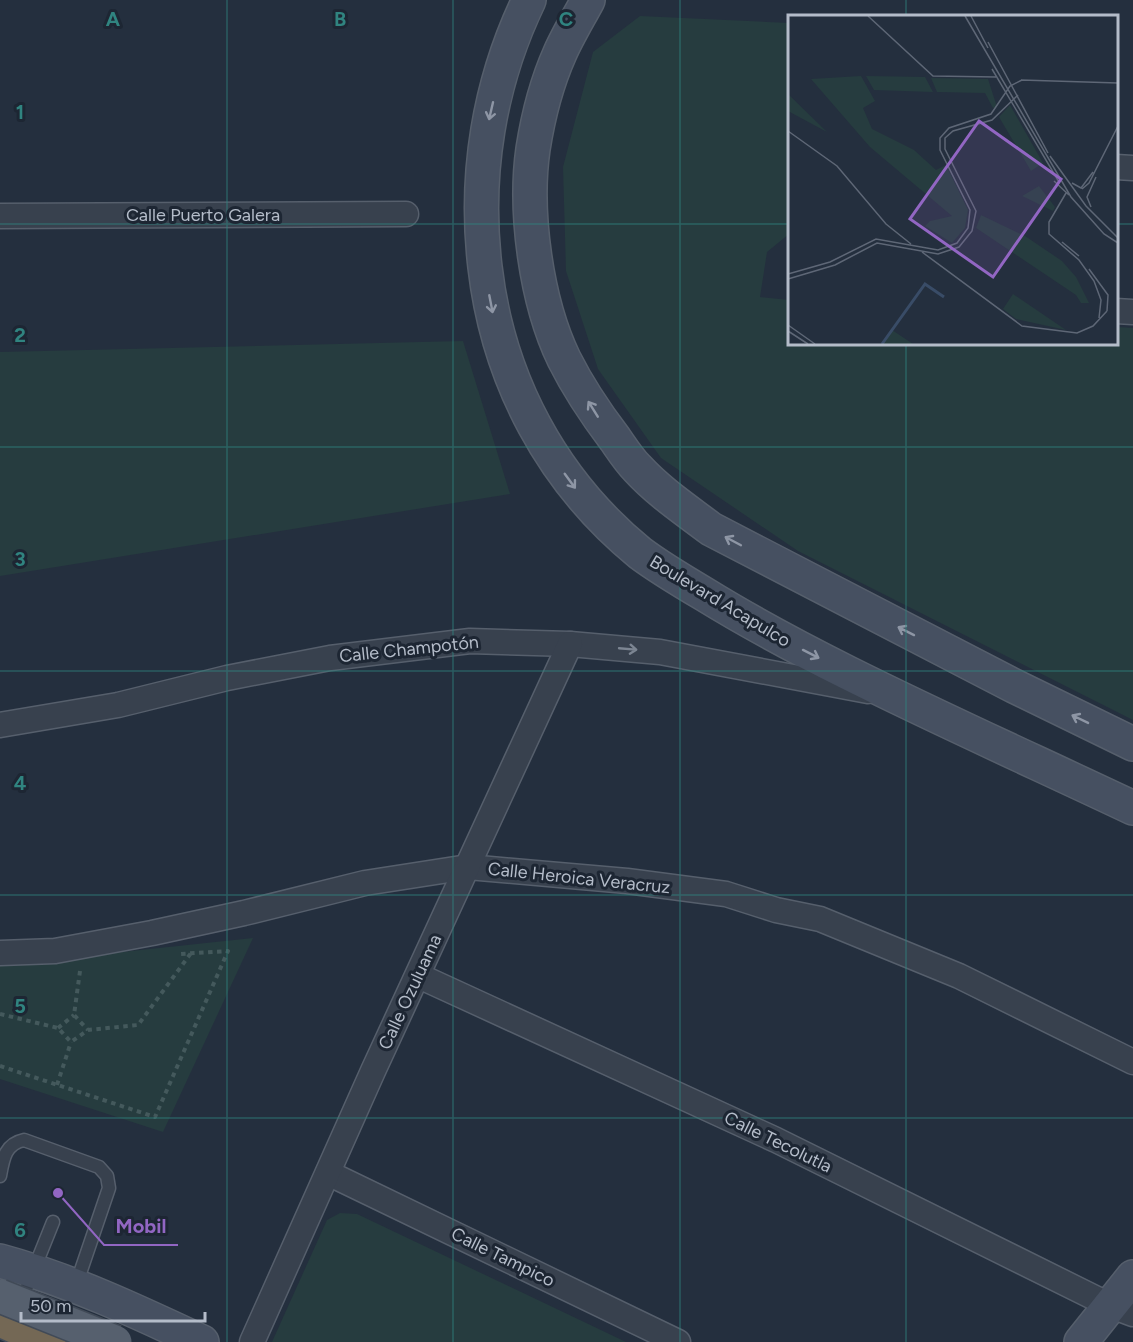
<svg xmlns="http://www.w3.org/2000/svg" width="1133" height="1342" font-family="Figtree,sans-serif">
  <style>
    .green { fill: #263c3f }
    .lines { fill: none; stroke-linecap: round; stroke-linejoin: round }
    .lane-casing { stroke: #565f6c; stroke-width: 15 }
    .street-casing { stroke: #565f6c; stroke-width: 27 }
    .secondary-casing { stroke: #565f6c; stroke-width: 36 }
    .highway-casing { stroke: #434c59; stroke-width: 36 }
    .path { stroke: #44595c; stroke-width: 4; stroke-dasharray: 4.5 4.5; stroke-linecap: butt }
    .lane { stroke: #38414e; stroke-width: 12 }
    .street { stroke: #38414e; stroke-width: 24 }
    .secondary { stroke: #465061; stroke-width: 33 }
    .highway { stroke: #746855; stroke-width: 33 }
    .primary-bridge-casing { stroke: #414a57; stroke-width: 36; stroke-linecap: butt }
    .primary-bridge { stroke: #56606e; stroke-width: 33 }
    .oneway { stroke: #8e96a5 }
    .oneway2 { stroke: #7c8592 }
    .grid { fill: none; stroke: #308480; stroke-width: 1.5; stroke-opacity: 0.55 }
    .labels { text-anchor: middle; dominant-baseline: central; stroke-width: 6; stroke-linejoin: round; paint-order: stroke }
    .street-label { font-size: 18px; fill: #b4bcc9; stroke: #1d2633 }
    .inset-river { fill: none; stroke: #394c67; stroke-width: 3 }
    .inset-road { fill: none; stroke: #5e6776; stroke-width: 1.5 }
    .view { fill: #9266c3; fill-opacity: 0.15; stroke: #9266c3; stroke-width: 3 }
    .inset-edge { fill: none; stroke: #b4bcc9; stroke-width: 3 }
    .grid-label { font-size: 20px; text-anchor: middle; font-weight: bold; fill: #308480; stroke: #1d2633; stroke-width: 6; stroke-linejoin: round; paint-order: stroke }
    .leader { fill: none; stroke: #9266c3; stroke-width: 2 }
    .callout-dot { fill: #9266c3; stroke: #1d2633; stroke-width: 2 }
    .callout-label { font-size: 20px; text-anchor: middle; font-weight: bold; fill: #9266c3; stroke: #1d2633; stroke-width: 6; stroke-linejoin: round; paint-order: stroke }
  </style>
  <rect width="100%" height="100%" fill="#242f3e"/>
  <g class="green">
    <path d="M640 16 789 23V234L767 252 760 297 789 300 790 344H1116L1117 327 1133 328V720L798 551 661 458 598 369 566 271 563 167 593 52Z"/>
    <path d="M463 341 510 494 0 576V352Z"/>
    <path d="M253 938 163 1132 0 1079V965Z"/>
    <path d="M340 1213 357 1214 626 1342H272L327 1220Z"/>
  </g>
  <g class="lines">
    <defs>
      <g id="lane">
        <path d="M0 1176C3 1159 5 1144 24 1140L99 1167 107 1176 109 1188 76 1285"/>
        <path d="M20 1304 53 1222"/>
      </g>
      <g id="street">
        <path d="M1116 167 1133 168"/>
        <path d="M0 216 406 214"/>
        <path d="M1116 311 1133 312"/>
        <path d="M0 725 118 705 227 678 330 658 470 641 570 644 660 652 868 691"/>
        <path d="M0 953 55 951 152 933 244 913 365 883 468 867 627 881 726 894 776 910 820 919 959 976 1133 1062"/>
        <path d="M419 976 776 1140 1109 1305 1133 1314"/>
        <path d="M328 1173 678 1342"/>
        <path d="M252 1342 373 1071 570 644"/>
      </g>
      <g id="secondary">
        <path d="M529 0C489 83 474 175 485 267 498 380 552 481 640 553 660 568 682 581 704 594 751 623 798 648 848 673 942 720 1038 763 1133 808"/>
        <path d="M588 0C579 17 568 35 560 53 547 82 538 117 533 149 524 212 536 301 564 359 578 387 596 414 615 439 622 449 629 460 637 468 659 492 686 510 711 529L1014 686 1133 744"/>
        <path d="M0 1261C70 1280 136 1311 202 1342"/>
        <path d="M1081 1342 1133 1277"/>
      </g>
      <path id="highway" d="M0 1320 49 1342"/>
    </defs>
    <use href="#lane" class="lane-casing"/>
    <use href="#street" class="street-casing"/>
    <use href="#secondary" class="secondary-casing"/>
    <use href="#highway" class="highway-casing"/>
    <g class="path">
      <path d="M80 971 74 1015 88 1030"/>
      <path d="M0 1014 58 1028 71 1042 88 1030 138 1025 191 953"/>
      <path d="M58 1028 74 1015"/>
      <path d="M0 1066 155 1117 228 951 180 954"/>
      <path d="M57 1085 71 1042"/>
    </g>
    <use href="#lane" class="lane"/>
    <use href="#street" class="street"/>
    <use href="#secondary" class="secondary"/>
    <use href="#highway" class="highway"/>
    <defs>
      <path id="primary-bridge" d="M0 1296 115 1342"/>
    </defs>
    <use href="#primary-bridge" class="primary-bridge-casing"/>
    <use href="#primary-bridge" class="primary-bridge"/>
  </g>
  <defs><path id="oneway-shaft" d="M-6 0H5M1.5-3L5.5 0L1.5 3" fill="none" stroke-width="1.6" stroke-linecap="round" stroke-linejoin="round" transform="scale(1.5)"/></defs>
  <g class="oneway">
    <use href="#oneway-shaft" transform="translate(491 111) rotate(103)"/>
    <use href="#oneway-shaft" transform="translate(491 304) rotate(79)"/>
    <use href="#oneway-shaft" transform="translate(593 409) rotate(-122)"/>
    <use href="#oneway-shaft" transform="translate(570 481) rotate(54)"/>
    <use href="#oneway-shaft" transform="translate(733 541) rotate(-152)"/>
    <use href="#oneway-shaft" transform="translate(906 631) rotate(-153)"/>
    <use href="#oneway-shaft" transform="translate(811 654) rotate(27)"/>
    <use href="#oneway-shaft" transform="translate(1080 719) rotate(-154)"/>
  </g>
  <use class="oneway2" href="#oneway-shaft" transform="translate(628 649) rotate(5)"/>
  <path class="grid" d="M227 0V1342M453 0V1342M680 0V1342M906 0V16M0 224H790M1116 224H1133M906 344V1342M0 447H1133M0 671H1133M0 895H1133M0 1118H1133"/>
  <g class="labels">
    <g class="street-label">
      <text x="203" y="215">Calle Puerto Galera</text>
      <text transform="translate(720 601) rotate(31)">Boulevard Acapulco</text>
      <text transform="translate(409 649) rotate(-6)">Calle Champotón</text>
      <text transform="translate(579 878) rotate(6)">Calle Heroica Veracruz</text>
      <text transform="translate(410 992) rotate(-65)">Calle Ozuluama</text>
      <text transform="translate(778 1142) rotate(26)">Calle Tecolutla</text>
      <text transform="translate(503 1257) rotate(26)">Calle Tampico</text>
    </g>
  </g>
  <g transform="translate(788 15)">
    <rect width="330" height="330" fill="#242f3e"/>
    <path d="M73 61 87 86 75 93 84 114 126 135 148 155 158 150 180 195 177 213 164 228 137 211 142 206 164 201 82 132 23 64ZM78 61 137 62 145 77 86 75ZM143 63 200 64 209 92 205 93 197 78 149 77ZM0 79 39 117 0 96ZM222 90 255 148 243 156 211 102ZM251 171 267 192 265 196 234 181ZM193 200 237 221 274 246 288 262 301 288H293L288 280 188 213ZM225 279 278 315 228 304 215 294ZM104 315 125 329H94Z" fill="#263c3f"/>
    <path class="inset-river" d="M94 329 137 269 156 282"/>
    <path class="inset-road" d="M80 1 145 61 208 62M177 1 283 182 316 219 330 228M183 1 200 33M200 27 260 138M204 54 271 167M233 65 330 68M0 116 49 151 98 209 123 229M262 141 298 191 330 223M266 166 281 180M284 168 293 173 305 157M294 174 301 168 330 111M278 178 261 207V219L291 245 306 266 313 285 311 303M303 192 299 182 308 162M274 227 291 241M134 237 234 311 289 318 305 311 319 296M301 254 320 280 319 296M0 259 42 247 88 224 150 235 169 228 180 213 182 195 152 135V123L161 113 203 99 222 71 234 65M0 264 47 250 89 228 150 239 171 232 184 216 188 196 157 134V123L165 116 204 105 230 80M0 310 27 329M0 316 20 329"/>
    <path class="view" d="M191 106 273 164 205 262 122 204Z"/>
    <rect width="330" height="330" class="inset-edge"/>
  </g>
  <g class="grid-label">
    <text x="113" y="26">A</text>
    <text x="340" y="26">B</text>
    <text x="566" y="26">C</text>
    <text x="20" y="119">1</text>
    <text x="20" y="342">2</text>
    <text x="20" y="566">3</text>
    <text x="20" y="790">4</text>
    <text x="20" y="1013">5</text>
    <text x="20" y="1237">6</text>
  </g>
  <path class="leader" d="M58 1193L104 1245H178"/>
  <circle class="callout-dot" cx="58" cy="1193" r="6"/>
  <g class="callout-label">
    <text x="141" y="1233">Mobil</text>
  </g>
  <path d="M21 1312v9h184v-9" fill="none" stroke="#b4bcc9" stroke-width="3"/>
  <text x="30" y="1312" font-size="18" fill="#b4bcc9" stroke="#1d2633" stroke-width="4.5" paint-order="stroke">50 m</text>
</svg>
